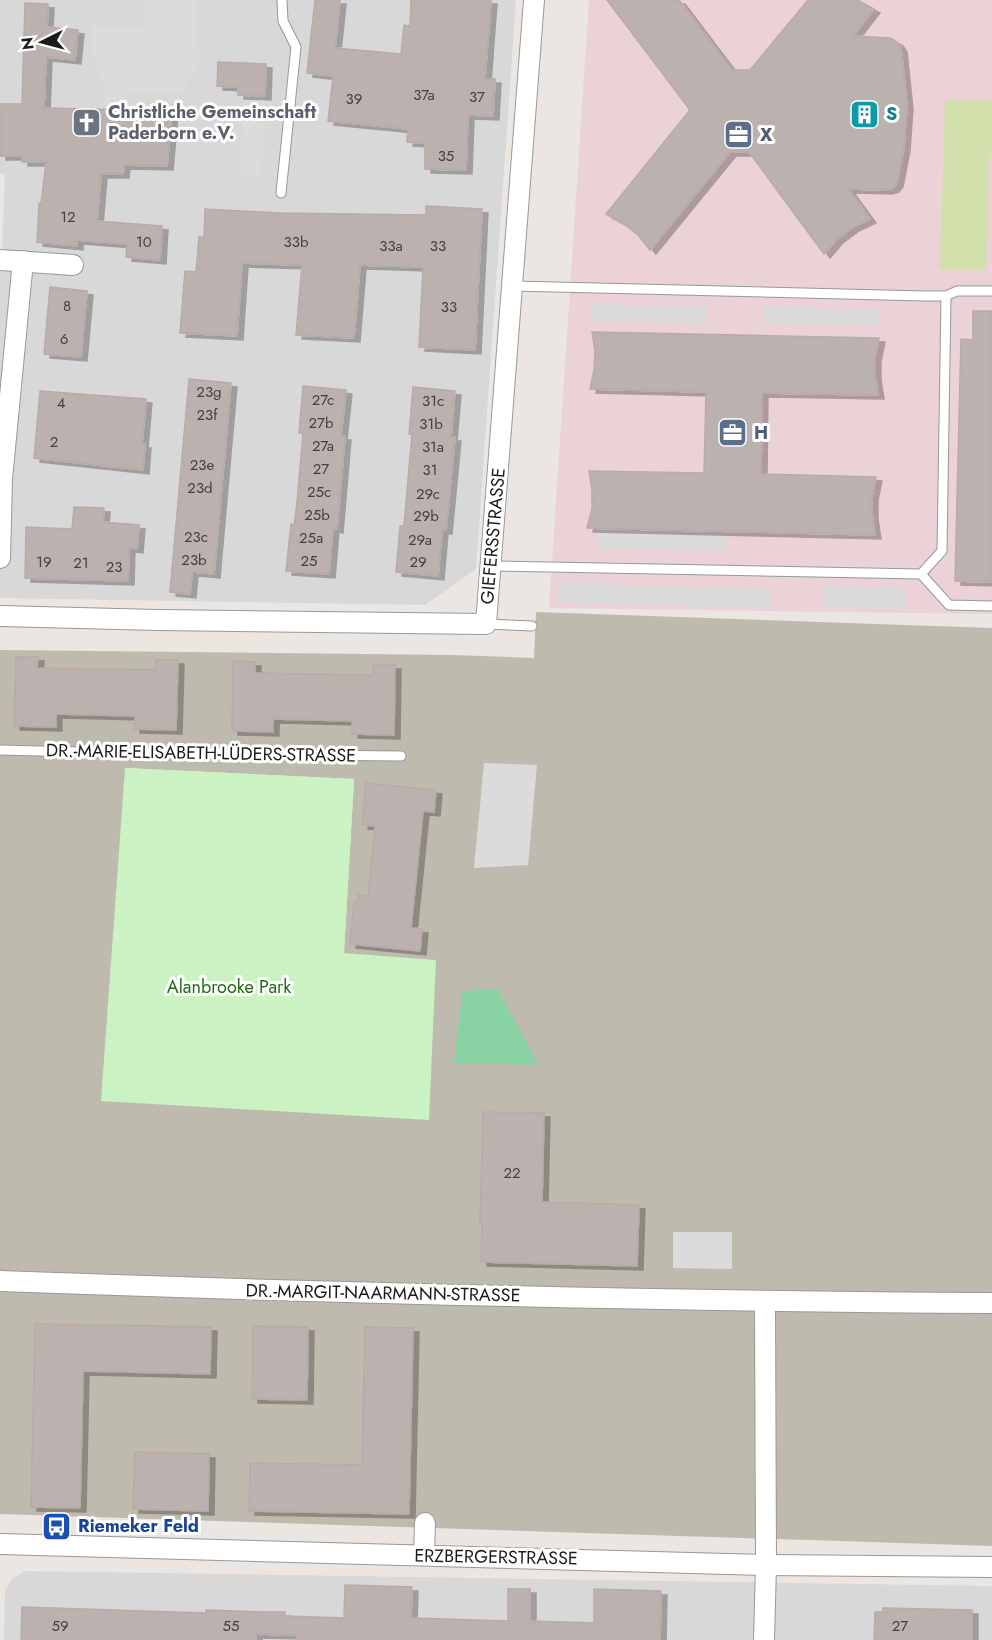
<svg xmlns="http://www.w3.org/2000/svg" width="992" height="1640" font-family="Jost,sans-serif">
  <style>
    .residential { fill: #d9d8d8 }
    .commercial { fill: #ebd2d7 }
    .construction { fill: #bebbae; fill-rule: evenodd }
    .grass { fill: #d2e0ac }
    .park { fill: #caf2c2 }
    .pitch { fill: #88d2a4 }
    .parking { fill: #dbdbdb }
    .building { fill: #bbb1af; stroke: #bbaaa6; stroke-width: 1.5; filter: url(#shadow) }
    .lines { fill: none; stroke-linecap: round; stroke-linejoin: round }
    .lane-casing { stroke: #989898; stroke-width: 11 }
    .street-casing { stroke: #989898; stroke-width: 22 }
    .lane { stroke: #fff; stroke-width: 9 }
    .street { stroke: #fff; stroke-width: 20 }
    .labels { text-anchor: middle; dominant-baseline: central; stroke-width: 6; stroke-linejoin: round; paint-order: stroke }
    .number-label { font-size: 15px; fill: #434040 }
    .worship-label { font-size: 18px; font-weight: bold; fill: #5b616d; stroke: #fff; text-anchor: start }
    .culture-label { font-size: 18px; font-weight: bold; fill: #0d838f; stroke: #fff; text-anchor: start }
    .service-label { font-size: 18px; font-weight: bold; fill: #4e5e75; stroke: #fff; text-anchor: start }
    .street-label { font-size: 18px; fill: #1b1b1b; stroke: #fff }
    .park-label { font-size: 18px; fill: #246a17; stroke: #fff }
    .transit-label { font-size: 18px; font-weight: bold; fill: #164399; stroke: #fff; text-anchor: start }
  </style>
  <defs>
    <filter id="shadow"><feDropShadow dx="6" dy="4" stdDeviation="0" flood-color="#0004"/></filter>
  </defs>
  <rect width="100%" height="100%" fill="#ebe6e1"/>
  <g class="residential">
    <path d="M0 0H516L476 569 425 605 0 598V250H2L5 174H0Z"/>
    <path d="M25 1571 992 1586V1640H4L5 1591 12 1579Z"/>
  </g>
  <path class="commercial" d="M589 0H992V614L549 608Z"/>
  <path class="construction" d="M536 612 992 628V1546L0 1514V650L452 655 534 658ZM125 768 354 779 344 953Z"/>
  <path class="grass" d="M945 100 992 101V153H989L986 270 940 269Z"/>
  <path class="park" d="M125 768 354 779 344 953 436 960 429 1120 101 1101Z"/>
  <path class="pitch" d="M498 989 538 1065 454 1063 462 991Z"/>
  <g class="parking">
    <path d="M145 0H198L196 45 204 55 181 93 126 91V106L105 105V90L92 54V27H144Z"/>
    <path d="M243 97H264L262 176 240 175Z"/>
    <path d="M592 304 708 307 707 323 591 321Z"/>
    <path d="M764 307 879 310V326L764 324Z"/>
    <path d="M598 530 726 532 725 551 598 549Z"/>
    <path d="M559 583 769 589V609L558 602Z"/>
    <path d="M824 586 906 588V609L824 607Z"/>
    <path d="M484 763 537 765 528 865 474 868Z"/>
    <path d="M673 1232H732V1269L673 1268Z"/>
  </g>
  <g class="building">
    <path d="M315 0H340L335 48 401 54 404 25 410 26 411 0H491L485 79H495L493 116 468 115 466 170 425 169V143L407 142 408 129 328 121 333 76 307 73Z"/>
    <path d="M607 0H679L732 70H750L808 0H857L874 9 853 36 890 38 897 42 901 48 907 105 904 147 897 183 893 188 886 190 848 189 870 219 853 227 837 239 824 254 749 152H730L650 250 638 235 623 223 606 214 690 110Z"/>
    <path d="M25 3 48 4 47 27 78 30 75 60 46 57 44 108 172 111 167 166 124 165 123 174H101L97 221 162 226 160 260 126 257 127 244 77 240V246L37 242 39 203 41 204 46 162H22V156H0V104H22Z"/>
    <path d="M218 62 266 64 265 96 238 95V87L217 86Z"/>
    <path d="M426 206 482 209 475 350 419 347 423 267 360 265 354 338 296 335 302 265 242 263 237 336 180 333 185 271 196 272 199 237H204L205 209 280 213 426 215Z"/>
    <path d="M50 287 87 291 81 357 44 354Z"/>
    <path d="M973 311H992V582L955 581 961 339 973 340Z"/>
    <path d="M592 332 879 338 875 357V376L878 395 762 393 761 474 876 477 872 496V515L875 535 587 528 592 509V490L589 471 704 473 706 392 590 389 594 370 595 351Z"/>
    <path d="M189 379 231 383 214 574 192 572 190 594 170 592Z"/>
    <path d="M303 386 346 390 341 436H345L337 529 333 528 329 574 286 571 291 524 294 525 297 502 303 433H299Z"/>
    <path d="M413 387 455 391 451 437H455L446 530H442L438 576 396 572 400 526H404L412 434H409Z"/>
    <path d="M40 391 146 399 142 444H145L143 470 34 458Z"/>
    <path d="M74 507 104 508 103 522 139 525 137 549 129 548 128 581 25 578 26 527 72 529Z"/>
    <path d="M16 657H38L37 668 155 670 156 660H178L176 730 134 729 135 716 56 714V727L14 726Z"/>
    <path d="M233 661 255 662V673L373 675V665H395L394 735 352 734V721L273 719V732L232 731Z"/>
    <path d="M366 783 436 790 434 812 423 811 411 928 422 929 420 951 350 944 354 903H357L358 895 368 896 375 826 362 825Z"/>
    <path d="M483 1112 544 1113 542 1202 639 1205 637 1266 481 1262 482 1223H480Z"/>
    <path d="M35 1324 211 1327 210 1374 83 1371 80 1508 31 1507Z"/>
    <path d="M253 1326 308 1327 307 1400 252 1399Z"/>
    <path d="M365 1327 413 1328 409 1514 249 1511 250 1463 362 1465Z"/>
    <path d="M135 1452 209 1454 208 1511 133 1509Z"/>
    <path d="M345 1585 412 1587 411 1618 508 1621V1589H530V1621L594 1623V1589L661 1591 660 1640H297V1635L256 1634V1640H21L22 1607 206 1613V1610L263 1612H285V1616L344 1618Z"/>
    <path d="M883 1608 972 1610V1640H874L875 1612H883Z"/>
  </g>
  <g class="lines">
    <defs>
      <g id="lane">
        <path d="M281 193 296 47 283 21 282 0"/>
        <path d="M513 286 925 296H946L957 291H992"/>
        <path d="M491 566 921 574 942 551 946 296"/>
        <path d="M921 574 949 605 992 606"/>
        <path d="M486 624 532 626"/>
        <path d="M0 750 119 753 401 756"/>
      </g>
      <g id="street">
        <path d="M0 260 73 265"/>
        <path d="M0 558 2 479 23 261"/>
        <path d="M0 616 157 620 486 624 534 0"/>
        <path d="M0 1281C331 1293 661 1301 992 1303"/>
        <path d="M0 1544 766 1565 992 1567"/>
        <path d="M424 1555 425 1523"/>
        <path d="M764 1640 766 1565 765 1302"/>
      </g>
    </defs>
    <use href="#lane" class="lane-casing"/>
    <use href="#street" class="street-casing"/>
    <use href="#lane" class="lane"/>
    <use href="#street" class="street"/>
  </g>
  <defs>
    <symbol id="building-square" viewBox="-11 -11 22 22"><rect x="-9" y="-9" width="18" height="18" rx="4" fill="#0f9aa8" stroke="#fff"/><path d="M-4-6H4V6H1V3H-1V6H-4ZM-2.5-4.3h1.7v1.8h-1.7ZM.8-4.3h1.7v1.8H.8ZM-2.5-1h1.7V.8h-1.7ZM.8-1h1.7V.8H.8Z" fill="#fff"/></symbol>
    <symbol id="church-square" viewBox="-11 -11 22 22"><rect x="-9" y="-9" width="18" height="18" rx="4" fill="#6b7280" stroke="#fff"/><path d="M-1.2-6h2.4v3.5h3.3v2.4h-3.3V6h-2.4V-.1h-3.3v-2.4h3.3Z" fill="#fff"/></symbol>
    <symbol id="office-square" viewBox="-11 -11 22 22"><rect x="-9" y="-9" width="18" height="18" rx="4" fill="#5c6f8a" stroke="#fff"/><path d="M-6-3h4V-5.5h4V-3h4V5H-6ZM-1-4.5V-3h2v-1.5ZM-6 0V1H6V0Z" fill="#fff"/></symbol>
    <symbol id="bus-square" viewBox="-11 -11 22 22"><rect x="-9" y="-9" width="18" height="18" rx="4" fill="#1a4fb4" stroke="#fff"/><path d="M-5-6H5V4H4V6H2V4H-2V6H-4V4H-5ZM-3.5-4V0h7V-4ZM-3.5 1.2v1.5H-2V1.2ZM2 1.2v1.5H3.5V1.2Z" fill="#fff"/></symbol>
  </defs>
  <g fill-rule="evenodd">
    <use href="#building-square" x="848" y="98" width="33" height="33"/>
    <use href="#church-square" x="70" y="106" width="33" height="33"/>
    <use href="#office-square" x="722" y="118" width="33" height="33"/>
    <use href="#office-square" x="716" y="416" width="33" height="33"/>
    <use href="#bus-square" x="40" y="1510" width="33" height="33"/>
  </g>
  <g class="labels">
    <g class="number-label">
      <text x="424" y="95">37a</text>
      <text x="477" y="97">37</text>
      <text x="354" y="99">39</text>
      <text x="446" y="156">35</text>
      <text x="68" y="217">12</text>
      <text x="144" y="242">10</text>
      <text x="296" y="242">33b</text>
      <text x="391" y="246">33a</text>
      <text x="438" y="246">33</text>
      <text x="67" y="306">8</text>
      <text x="449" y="307">33</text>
      <text x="64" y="339">6</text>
      <text x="209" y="392">23g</text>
      <text x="323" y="400">27c</text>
      <text x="433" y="401">31c</text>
      <text x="61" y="403">4</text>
      <text x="207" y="415">23f</text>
      <text x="321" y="423">27b</text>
      <text x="431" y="424">31b</text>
      <text x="54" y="442">2</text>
      <text x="323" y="446">27a</text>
      <text x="433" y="447">31a</text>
      <text x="202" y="465">23e</text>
      <text x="321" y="469">27</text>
      <text x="430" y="470">31</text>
      <text x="200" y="488">23d</text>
      <text x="319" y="492">25c</text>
      <text x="428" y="494">29c</text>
      <text x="317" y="515">25b</text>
      <text x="426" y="516">29b</text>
      <text x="196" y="537">23c</text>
      <text x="311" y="538">25a</text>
      <text x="420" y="540">29a</text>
      <text x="194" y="560">23b</text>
      <text x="309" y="561">25</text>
      <text x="44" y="562">19</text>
      <text x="418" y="562">29</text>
      <text x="81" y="563">21</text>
      <text x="114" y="567">23</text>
      <text x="512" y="1173">22</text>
      <text x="60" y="1626">59</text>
      <text x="231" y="1626">55</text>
      <text x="900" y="1626">27</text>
    </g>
    <g class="worship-label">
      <text x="108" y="112">Christliche Gemeinschaft<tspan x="108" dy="21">Paderborn e.V.</tspan></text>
    </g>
    <g class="culture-label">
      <text x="886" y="114">S</text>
    </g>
    <g class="service-label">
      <text x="760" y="135">X</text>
      <text x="754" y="433">H</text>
    </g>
    <g class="street-label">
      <text transform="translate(493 536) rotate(-85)">GIEFERSSTRASSE</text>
      <text transform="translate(201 753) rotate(1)">DR.-MARIE-ELISABETH-LÜDERS-STRASSE</text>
      <text transform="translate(383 1293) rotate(1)">DR.-MARGIT-NAARMANN-STRASSE</text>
      <text transform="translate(496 1557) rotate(1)">ERZBERGERSTRASSE</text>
    </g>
    <g class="park-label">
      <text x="229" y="987">Alanbrooke Park</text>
    </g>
    <g class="transit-label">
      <text x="78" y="1526">Riemeker Feld</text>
    </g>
  </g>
  <g transform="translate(42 42) rotate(264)" stroke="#ffffff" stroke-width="4.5" paint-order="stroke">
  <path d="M0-4.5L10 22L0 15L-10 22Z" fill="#1b1b1b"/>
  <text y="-9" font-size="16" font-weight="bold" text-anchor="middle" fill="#1b1b1b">N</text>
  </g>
</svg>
